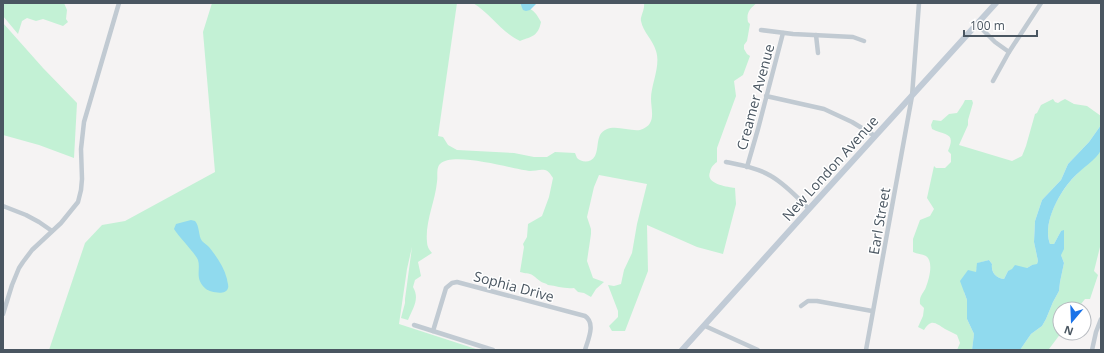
<svg xmlns="http://www.w3.org/2000/svg" width="1104" height="353" font-family="'Open Sans',sans-serif">
  <style>
    .green { fill: #c3f1d5 }
    .water { fill: #90daee }
    .lines { fill: none; stroke-linecap: round; stroke-linejoin: round }
    .street { stroke: #c1cad2; stroke-width: 4.5 }
    .secondary { stroke: #c1cbd6; stroke-width: 6 }
    .labels { text-anchor: middle; dominant-baseline: central; stroke-width: 3; stroke-linejoin: round; paint-order: stroke }
    .street-label { font-size: 14px; fill: #4a5661; stroke: #fff }
  </style>
  <rect width="100%" height="100%" fill="#f5f3f3"/>
  <g class="green">
    <path d="M3 3H64L67 10 66 19 68 22 63 26 43 19 36 21 27 18 22 21 18 34 3 16Z"/>
    <path d="M212 3H457L438 136 443 137 448 145 457 150 514 153 534 157H547L555 152 575 153 577 158C582 163 591 163 595 156 598 150 597 141 600 135 609 121 628 132 640 130 643 129 649 126 650 123 654 117 651 106 651 99 651 84 661 66 656 51 653 40 643 32 641 21 640 16 645 10 644 3H757C750 8 746 13 748 22L750 24 747 41 744 45V49L747 54 750 56 743 75 734 81 736 96 717 148V162C713 165 711 167 710 172 705 184 727 187 735 188L736 204 723 254 697 247 647 225 648 271 625 331H612L609 326 618 317V311L608 285 614 286 621 284 624 270 632 253 637 224 647 184 599 175 594 187 587 217 591 229V234L587 261 593 278 604 282 596 289 591 297 584 293 578 292 574 288C564 289 557 286 548 285 546 283 542 283 540 281 529 272 533 275 520 272L524 247 523 244 527 237 528 224 542 216 549 197 553 178C551 175 549 171 545 170 540 169 535 171 530 171 512 169 453 151 440 164 436 168 438 176 437 182 435 202 425 222 427 242 427 246 429 250 432 253L418 262 421 276 415 280 413 287C420 299 413 308 408 320L401 318 405 303V299L412 247 407 269 399 324 479 350H49L85 243 102 225 125 221 215 172 203 32Z"/>
    <path d="M473 3H520L521 6C533 9 535 11 541 22 538 36 533 36 520 41 501 32 491 14 473 3Z"/>
    <path d="M3 23 43 68 77 103 74 158 39 145 3 135Z"/>
    <path d="M1053 99 1055 102 1058 103 1061 101 1065 99 1074 104 1087 106 1101 116V125L1089 142 1068 164 1061 180 1042 200 1035 221 1034 242 1038 261 1037 265H1032L1027 268 1008 271 1004 279C995 278 991 272 992 264L989 260 978 263 976 272 964 292 967 300V319L974 334 972 350H957L960 343 957 335C953 333 949 331 945 329 936 323 931 318 924 330L918 327 923 316 924 308 920 304C919 295 924 293 926 287 929 279 934 262 926 256 922 254 917 254 913 252V239L920 220 930 216 934 209 927 198 934 166 936 168H945L951 162V154L948 151C956 132 946 136 932 129L931 125 933 120 941 121 949 114 957 113 963 104 965 100H972L973 103 968 120V125L959 145 1012 161 1022 156 1026 146 1035 114 1037 113 1041 105Z"/>
    <path d="M1101 149V243L1094 271 1098 275 1090 299H1085L1081 304 1079 309H1060V333H1061L1049 349 1046 350H1020L1031 334 1042 326 1046 319 1053 302 1059 291 1060 282 1064 263 1061 255V231L1054 244H1050C1042 222 1060 191 1075 176 1083 167 1094 160 1101 149Z"/>
  </g>
  <g class="water">
    <path d="M520 3H537L530 10 526 11 523 10Z"/>
    <path d="M1101 125C1101 132 1103 144 1101 150 1097 159 1081 169 1074 177 1060 191 1042 223 1050 244H1054L1061 231 1064 230V249L1061 255 1064 263 1060 282 1059 291 1053 302 1046 319 1042 326 1031 334 1020 350H972L974 334 967 319V300L960 281 968 270 976 272 977 263 989 260 992 264C991 272 995 278 1004 279L1008 271 1012 269 1015 265 1027 268 1032 265 1037 264 1038 261 1034 242 1035 221 1042 200 1061 180 1068 164 1089 142Z"/>
    <path d="M191 220 195 221C200 227 198 235 202 241 204 243 207 245 209 247 217 257 224 267 227 279 227 281 229 286 228 288 226 296 210 292 206 289 194 279 201 270 198 260 195 253 179 237 174 229L176 224Z"/>
  </g>
  <g class="lines">
    <g class="street">
      <path d="M977 24 995 42 1009 52"/>
      <path d="M761 30 793 34 853 37 864 41"/>
      <path d="M816 35 818 53"/>
      <path d="M993 81 1009 52 1041 3"/>
      <path d="M766 96 824 109 852 122 875 136"/>
      <path d="M726 162C741 165 758 168 771 176 785 184 797 197 809 209"/>
      <path d="M747 167 758 129 783 33"/>
      <path d="M3 206 26 215 39 222 52 231"/>
      <path d="M801 306 808 301H817L872 311"/>
      <path d="M3 314 12 285 19 268 23 262 32 250 61 223 78 202 81 190 82 179 81 149 84 122 119 3"/>
      <path d="M414 325 493 350"/>
      <path d="M705 326 758 350"/>
      <path d="M433 331 446 288 452 283 457 282 585 316C596 323 588 340 585 350"/>
      <path d="M866 350 912 96 919 3"/>
      <path d="M1092 350 1096 332 1101 319"/>
    </g>
    <path class="secondary" d="M682 350 809 209 996 3"/>
  </g>
  <g class="labels">
    <g class="street-label">
      <text transform="translate(755 97) rotate(-75)">Creamer Avenue</text>
      <text transform="translate(830 168) rotate(-48)">New London Avenue</text>
      <text transform="translate(879 221) rotate(-80)">Earl Street</text>
      <text transform="translate(514 286) rotate(15)">Sophia Drive</text>
    </g>
  </g>
  <rect width="1104" height="353" fill="none" stroke="#4a5661" stroke-width="8"/>
  <g transform="translate(1072 321) rotate(199)"><circle r="19" fill="#ffffff" stroke="#b7bbc0"/>
  <path d="M0-3L7 15L0 10L-7 15Z" fill="#1a73e8"/>
  <text y="-6" font-size="11" font-weight="bold" text-anchor="middle" fill="#4a5661">N</text>
  </g>
  <path d="M964 30v6h73v-6" fill="none" stroke="#4a5661" stroke-width="2"/>
  <text x="970" y="30" font-size="12" fill="#4a5661" stroke="#ffffff" stroke-width="3" paint-order="stroke">100 m</text>
</svg>
